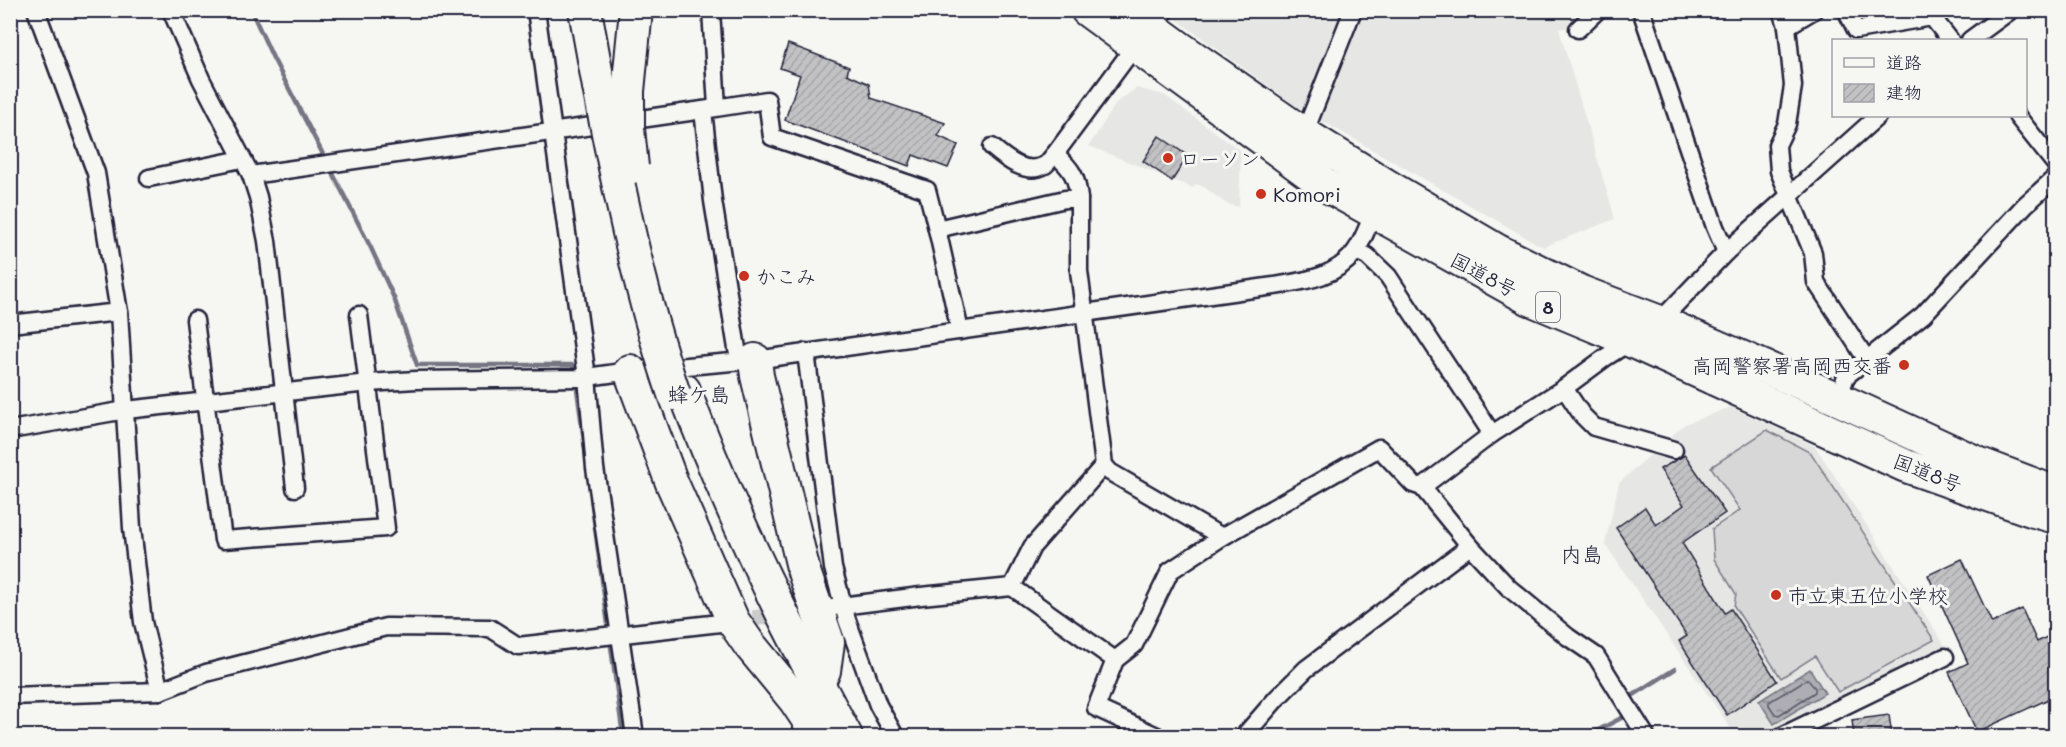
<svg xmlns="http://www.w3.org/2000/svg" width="2066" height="747" font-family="Mali,'Klee One',sans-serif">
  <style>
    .built { fill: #e6e6e4 }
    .grass { fill: #d7d7d7; stroke: #7c7c89; stroke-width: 1.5 }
    .water { fill: url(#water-ripples); stroke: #757583; stroke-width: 1.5 }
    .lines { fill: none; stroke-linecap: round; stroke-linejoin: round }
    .shore { stroke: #5a5a6b; stroke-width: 1.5 }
    .stream { stroke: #757583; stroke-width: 4.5 }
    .building { fill: url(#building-hatch); stroke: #22223b; stroke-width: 1.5 }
    .street-tunnel { stroke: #cccccd; stroke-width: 16; stroke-dasharray: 16 8; stroke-linecap: butt }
    .street-casing { stroke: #22223b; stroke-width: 21 }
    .highway-casing { stroke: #22223b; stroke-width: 36 }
    .street { stroke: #f6f6f2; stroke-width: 16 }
    .highway { stroke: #f6f6f2; stroke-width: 32 }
    .highway-bridge-casing { stroke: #22223b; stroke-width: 36; stroke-linecap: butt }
    .highway-bridge { stroke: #f6f6f2; stroke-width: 32 }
    .poi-dot { fill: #c8321e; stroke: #f6f6f2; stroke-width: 2 }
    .labels { text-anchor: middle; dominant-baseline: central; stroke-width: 6; stroke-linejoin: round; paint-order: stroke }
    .shield { fill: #f6f6f2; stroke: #626272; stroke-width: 1.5 }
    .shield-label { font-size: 18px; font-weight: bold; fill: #22223b }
    .poi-label { font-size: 20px; fill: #22223b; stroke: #f6f6f2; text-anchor: start }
    .street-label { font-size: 20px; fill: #22223b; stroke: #f6f6f2 }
    .neighbourhood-label { font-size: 21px; fill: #22223b; stroke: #f6f6f2 }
  </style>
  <defs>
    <pattern id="water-ripples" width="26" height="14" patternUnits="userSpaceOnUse" patternTransform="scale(1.5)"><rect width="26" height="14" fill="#adadb3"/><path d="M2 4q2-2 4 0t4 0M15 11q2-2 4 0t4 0" fill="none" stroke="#8c8c93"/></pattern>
    <pattern id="building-hatch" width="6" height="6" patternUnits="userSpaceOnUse" patternTransform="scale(1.5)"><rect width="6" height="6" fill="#c2c2c4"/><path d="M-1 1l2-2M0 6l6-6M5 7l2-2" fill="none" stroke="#a6a6a9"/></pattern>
  </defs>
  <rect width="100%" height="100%" fill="#f6f6f2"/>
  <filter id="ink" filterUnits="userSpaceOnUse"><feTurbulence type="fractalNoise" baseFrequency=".0167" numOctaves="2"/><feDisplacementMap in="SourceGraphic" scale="12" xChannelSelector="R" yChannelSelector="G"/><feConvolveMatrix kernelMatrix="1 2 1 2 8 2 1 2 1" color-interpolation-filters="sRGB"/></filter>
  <g filter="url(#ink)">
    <g class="built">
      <path d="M1175 10 1587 11 1569 27 1559 29 1615 219 1543 247 1294 105 1169 14Z"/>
      <path d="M1136 88 1164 95 1241 151 1239 207 1225 203 1204 187 1196 184 1193 188 1089 146 1117 102Z"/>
      <path d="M1731 407 1815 446 1946 647 1764 736H1736L1605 544 1619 483 1685 424Z"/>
    </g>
    <path class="grass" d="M1767 430 1811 453 1934 640 1838 692 1815 656 1781 678 1734 606 1736 594 1714 559 1712 529 1740 510 1711 467Z"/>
    <path class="water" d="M1810 669 1825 693 1774 724 1759 701Z"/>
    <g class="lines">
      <path class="shore" d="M1807 679 1815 688V692L1779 715 1775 714 1769 705V702Z"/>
      <g class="stream">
        <path d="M251 10 273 58 326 160"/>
        <path d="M330 168 371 248 394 298 417 365H573L574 374"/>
        <path d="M576 382 587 463"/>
        <path d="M591 498 623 736"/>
        <path d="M1632 696 1675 669"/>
        <path d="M1587 736 1625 716"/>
      </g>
    </g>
    <g class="building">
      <path d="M788 44 849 67 847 74 869 84 871 98 945 123 938 136 958 145 948 168 913 155 909 166 785 120 800 75 780 68Z"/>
      <path d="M1159 136 1188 156 1172 181 1143 161Z"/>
      <path d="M1685 455 1725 513 1682 543 1725 613 1731 609 1777 681 1727 715 1679 641 1687 636 1616 528 1645 507 1656 525 1684 505 1660 469Z"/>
      <path d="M1962 559 1992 623 2022 609 2037 642 2055 633V696L1977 732 1949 672 1968 663 1928 575Z"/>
      <path d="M1889 715 1892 736H1854L1852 720Z"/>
    </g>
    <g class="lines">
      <path class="street-tunnel" d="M729 622 823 608"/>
      <defs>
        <g id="street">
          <path d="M36 10 96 173 119 312 132 528 143 622 160 691"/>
          <path d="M171 10 201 79 251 175 258 197 267 241 295 488"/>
          <path d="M536 10 587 377 595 468 635 736"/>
          <path d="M711 10 717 107"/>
          <path d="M1641 10 1715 227 1726 252"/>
          <path d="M1782 10 1787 26 1793 86 1787 124 1777 145 1779 171 1813 253 1816 282 1867 360"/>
          <path d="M1846 10 1856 30 1932 17 1950 40"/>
          <path d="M1787 26 1814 10"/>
          <path d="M1578 29 1598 10"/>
          <path d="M1970 40 2011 10"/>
          <path d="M2017 116 2056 165"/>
          <path d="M1304 134 1353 10"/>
          <path d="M992 147C1006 159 1026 176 1045 165 1048 163 1052 157 1055 154L1149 27 1166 10"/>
          <path d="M1055 154C1072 169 1077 177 1079 199"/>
          <path d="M251 175 703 110"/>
          <path d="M149 178 242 159"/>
          <path d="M937 229 960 331"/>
          <path d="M1356 251 1367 256 1388 276 1492 434"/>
          <path d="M195 320 223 540 386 528 359 315"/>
          <path d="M10 324 119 312"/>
          <path d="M1657 324 1726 252 1878 116"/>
          <path d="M806 352 833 568 847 620 878 705 895 736"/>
          <path d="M739 361 713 201 703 110 767 100 772 137 927 190 937 229 1065 199H1079V271L1104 465 1110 472 1222 537 1379 448 1413 484 1422 487 1470 546 1509 588 1568 637 1596 656 1646 736"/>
          <path d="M1564 388 1582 415 1594 427 1674 450"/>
          <path d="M1838 399 1846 376 1923 315 2025 205 2056 177"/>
          <path d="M10 430 126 410 368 383 416 380 580 378 630 371 755 360 1274 286C1304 281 1335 278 1355 252 1363 241 1368 225 1374 213"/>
          <path d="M1422 487 1492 434 1564 388 1606 357 1633 340"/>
          <path d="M1012 587 1115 660"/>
          <path d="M833 607 921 596 1012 587 1032 547 1104 465"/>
          <path d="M10 696 160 691 206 673 386 627 490 628 518 646 720 623"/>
          <path d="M1157 736 1096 708 1115 660 1134 645 1170 571 1222 537"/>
          <path d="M1244 736 1277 698 1306 669 1470 546"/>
          <path d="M1782 736 1945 657"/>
        </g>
        <g id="highway">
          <path d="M585 10 599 87"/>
          <path d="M1087 10 1324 184 1530 299 1631 341 1906 466 2034 511 2056 517"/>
          <path d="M1128 10 1180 48 1304 134 1389 187 1498 251 1581 292 1660 322 1838 399 1980 464 2056 493"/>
          <path d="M628 91 636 10"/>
          <path d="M755 360 757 376 804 572 828 642 824 671 817 683"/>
          <path d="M630 371 672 483 733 621 749 644 795 700 815 730"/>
          <path d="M684 390C729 510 785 624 846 736"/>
        </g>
      </defs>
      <use href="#street" class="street-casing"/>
      <use href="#highway" class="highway-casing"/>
      <use href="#street" class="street"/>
      <use href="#highway" class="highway"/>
      <defs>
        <g id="highway-bridge">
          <path d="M599 87C619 191 640 294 674 394"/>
          <path d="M628 91V129L632 167"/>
        </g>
      </defs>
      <use href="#highway-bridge" class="highway-bridge-casing"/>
      <use href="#highway-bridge" class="highway-bridge"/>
    </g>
  </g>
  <g class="poi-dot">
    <circle cx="1168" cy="158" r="6"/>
    <circle cx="1261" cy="194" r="6"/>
    <circle cx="744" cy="276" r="6"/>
    <circle cx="1904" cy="365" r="6"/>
    <circle cx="1776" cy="595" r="6"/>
  </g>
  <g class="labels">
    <rect class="shield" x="1536" y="292" width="24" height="30" rx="4.5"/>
    <g class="shield-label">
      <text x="1548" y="307">8</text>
    </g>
    <g class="poi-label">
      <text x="1180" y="158">ローソン</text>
      <text x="1273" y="194">Komori</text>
      <text x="756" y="276">かこみ</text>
      <text x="1892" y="365" text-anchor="end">高岡警察署高岡西交番</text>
      <text x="1788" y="595">市立東五位小学校</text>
    </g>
    <g class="street-label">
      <text transform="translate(1484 274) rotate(28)">国道8号</text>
      <text transform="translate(1928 472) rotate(21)">国道8号</text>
    </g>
    <g class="neighbourhood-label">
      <text x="699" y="393">蜂ケ島</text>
      <text x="1582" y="553">内島</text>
    </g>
  </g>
  <rect width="2066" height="747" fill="none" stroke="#f6f6f2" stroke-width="36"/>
  <rect x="18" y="18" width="2030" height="711" fill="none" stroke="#22223b" stroke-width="2" filter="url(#ink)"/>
  <rect x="1832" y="39" width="195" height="78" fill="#f6f6f2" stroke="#a1a1a9" stroke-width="1.5"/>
  <rect x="1844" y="58" width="30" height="9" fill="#f6f6f2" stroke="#a1a1a9" stroke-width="1.5"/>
  <text x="1886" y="69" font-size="18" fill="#22223b">道路</text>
  <rect x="1844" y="84" width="30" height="18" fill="url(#building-hatch)" stroke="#a1a1a9" stroke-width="1.5"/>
  <text x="1886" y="99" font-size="18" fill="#22223b">建物</text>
</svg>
